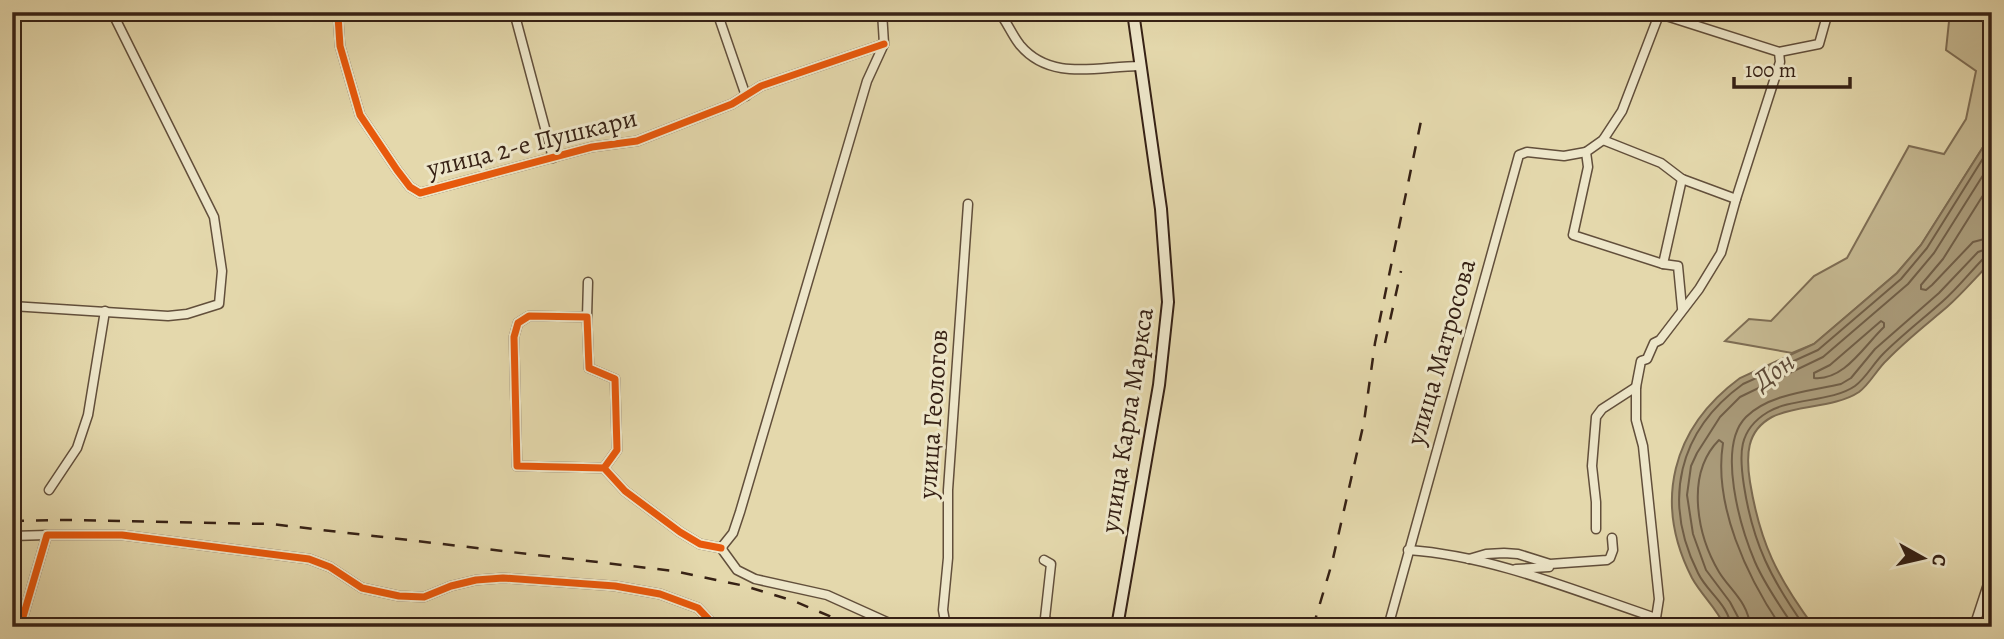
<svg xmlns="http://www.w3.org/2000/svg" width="2004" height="639" font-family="Alegreya,serif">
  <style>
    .green { fill: #c6b992; stroke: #7e6d54; stroke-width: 2 }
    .water { fill: #a99a79; stroke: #7b6a51; stroke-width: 2 }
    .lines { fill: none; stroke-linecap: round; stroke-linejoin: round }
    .shore { stroke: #705e47; stroke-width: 2 }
    .minor-casing { stroke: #624f3b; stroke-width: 11 }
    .secondary-casing { stroke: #362115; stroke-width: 14 }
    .minor { stroke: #ede6c9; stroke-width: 8 }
    .secondary { stroke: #ede6c9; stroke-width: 10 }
    .rail { stroke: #362115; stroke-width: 2.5; stroke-dasharray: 12 12; stroke-linecap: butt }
    .cycleway-casing { stroke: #ede6c9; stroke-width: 11 }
    .cycleway { stroke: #e8590c; stroke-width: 7 }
    .labels { text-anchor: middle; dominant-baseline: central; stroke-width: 6; stroke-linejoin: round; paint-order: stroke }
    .street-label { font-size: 26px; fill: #362115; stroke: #ede6c9 }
    .water-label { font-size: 28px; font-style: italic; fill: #5e4b38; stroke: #ede6c9 }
  </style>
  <rect width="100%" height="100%" fill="#e4d8ac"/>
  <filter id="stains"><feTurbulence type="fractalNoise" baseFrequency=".00286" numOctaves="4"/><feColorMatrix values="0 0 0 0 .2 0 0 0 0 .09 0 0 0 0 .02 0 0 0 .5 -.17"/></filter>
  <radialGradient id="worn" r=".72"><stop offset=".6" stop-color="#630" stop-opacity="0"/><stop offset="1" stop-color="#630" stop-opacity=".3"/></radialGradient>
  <path class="green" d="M1950 12H1992V133L1921 245 1897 273 1814 344 1792 353 1725 341 1749 319 1771 321 1814 276 1847 258 1909 146 1944 154 1966 119 1976 71 1946 50Z"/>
  <path class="water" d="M1992 133V261C1977 276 1963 293 1947 307 1927 324 1905 341 1887 360 1877 369 1870 384 1859 392 1835 408 1795 405 1772 417 1746 431 1746 456 1750 482 1760 543 1777 577 1814 627H1725C1717 608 1702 596 1692 578 1653 502 1672 428 1740 378L1814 344 1897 273 1921 245Z"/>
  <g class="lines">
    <g class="shore">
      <path d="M1992 181 1943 259 1921 285V289L1926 290 1932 285 1973 242 1992 237"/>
      <path d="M1881 321 1884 323V327C1864 346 1844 381 1814 378V373L1830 365Z"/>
      <path d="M1731 627C1729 605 1707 592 1698 573 1662 501 1678 431 1743 384L1818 350 1901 279 1927 248 1992 144"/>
      <path d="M1740 627 1739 619 1730 602 1706 570 1693 534 1687 495 1691 466 1697 453 1720 417 1740 397 1823 357 1908 284 1934 253 1992 161"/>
      <path d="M1750 627C1749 603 1730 590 1719 572 1697 535 1685 474 1719 440L1723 443C1713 505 1747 577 1781 627"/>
      <path d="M1794 627C1780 606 1765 585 1755 562 1741 529 1716 447 1746 417 1769 394 1810 391 1841 384L1851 378 1875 349 1939 293 1978 252 1992 247"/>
      <path d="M1805 627C1771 579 1753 544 1744 486 1739 454 1738 430 1768 412 1791 398 1832 402 1855 386 1866 378 1873 364 1883 354 1902 335 1923 319 1943 301 1958 288 1970 272 1984 258L1992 256"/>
    </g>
    <defs>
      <g id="minor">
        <path d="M324 12 338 16"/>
        <path d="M343 12 338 16 340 46 360 115 397 170 410 187 420 193 592 147 637 141 732 104 761 86 884 44"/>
        <path d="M514 12 553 158"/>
        <path d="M717 12 746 96"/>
        <path d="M999 12C1007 22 1012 35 1020 45 1051 82 1098 66 1140 66"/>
        <path d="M1660 12 1622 111 1603 140 1586 152 1588 167 1573 235 1663 264 1682 179"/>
        <path d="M1660 14 1779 52 1780 62 1736 199"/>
        <path d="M882 16 900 12"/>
        <path d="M1779 52 1819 44 1828 12"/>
        <path d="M1603 140 1661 163 1682 179 1736 199 1721 253 1699 289 1660 340 1654 343 1647 359 1641 361 1636 387V420L1643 446 1659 599 1656 618"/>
        <path d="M1663 264 1678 266 1682 308"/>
        <path d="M12 306 168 316 187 314 219 304 222 271 214 217 112 12"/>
        <path d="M587 317 588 282"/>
        <path d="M604 468 617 450 615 379 589 368 587 317 529 316 518 323 514 337 517 466 604 468 625 491 680 532 700 544 721 548"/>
        <path d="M49 490 77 448 88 415 105 311"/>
        <path d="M1596 529V502L1592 466 1596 417 1602 409 1636 387"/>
        <path d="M12 536 47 535"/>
        <path d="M721 548 733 533 740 512 867 81 884 44 882 12"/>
        <path d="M721 548 737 570 755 579 827 595 898 627"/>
        <path d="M1408 550C1494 556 1575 591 1656 618L1653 627"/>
        <path d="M1469 559 1486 554 1504 553 1518 554 1550 564 1607 560 1610 558 1613 550 1612 538"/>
        <path d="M1044 560 1051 564 1045 618 1052 627"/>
        <path d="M1516 569 1549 567"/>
        <path d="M20 627 47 535H122L309 559 330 567 362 588 399 596 424 597 451 586 476 580 503 578 615 586 660 594 698 608 716 627"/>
        <path d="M946 627 943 610 948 558V490L968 204"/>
        <path d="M1388 627 1519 155 1527 152 1564 156 1586 152"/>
        <path d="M1974 627 1992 572"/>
      </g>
      <path id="secondary" d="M1117 627 1159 385 1168 302 1161 209 1133 12"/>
    </defs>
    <use href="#minor" class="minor-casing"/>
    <use href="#secondary" class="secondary-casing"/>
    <use href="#minor" class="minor"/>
    <use href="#secondary" class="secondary"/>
    <g class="rail">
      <path d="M1385 343 1401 271"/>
      <path d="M12 521 66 520 271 524 674 571 745 586 794 601 855 627"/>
      <path d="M1313 627 1332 563 1364 422 1375 343 1421 121"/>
    </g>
    <defs>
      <g id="cycleway">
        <path d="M343 12 338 16 340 46 360 115 397 170 410 187 420 193 592 147 637 141 732 104 761 86 884 44"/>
        <path d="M604 468 617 450 615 379 589 368 587 317 529 316 518 323 514 337 517 466 604 468 625 491 680 532 700 544 721 548"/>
        <path d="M20 627 47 535H122L309 559 330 567 362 588 399 596 424 597 451 586 476 580 503 578 615 586 660 594 698 608 716 627"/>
      </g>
    </defs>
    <use href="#cycleway" class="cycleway-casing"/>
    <use href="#cycleway" class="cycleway"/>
  </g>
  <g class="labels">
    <g class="street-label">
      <text transform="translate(532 143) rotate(-14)">улица 2-е Пушкари</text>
      <text transform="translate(1441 352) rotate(-74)">улица Матросова</text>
      <text transform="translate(933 414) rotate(-86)">улица Геологов</text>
      <text transform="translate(1127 420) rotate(-81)">улица Карла Маркса</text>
    </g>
    <g class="water-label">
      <text transform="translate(1774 371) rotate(-36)">Дон</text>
    </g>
  </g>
  <rect width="2004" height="639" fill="none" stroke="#e4d8ac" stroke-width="42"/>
  <rect x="14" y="14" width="1976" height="611" fill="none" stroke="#362115" stroke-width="3.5"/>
  <rect x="21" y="21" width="1962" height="597" fill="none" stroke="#362115" stroke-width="2"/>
  <g transform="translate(1923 558) rotate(98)" stroke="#ede6c9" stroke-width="5" paint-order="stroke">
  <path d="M0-5L12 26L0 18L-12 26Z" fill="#362115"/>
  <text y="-10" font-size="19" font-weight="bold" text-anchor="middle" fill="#362115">С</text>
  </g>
  <path d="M1734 77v10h116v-10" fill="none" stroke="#362115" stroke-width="3.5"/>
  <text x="1745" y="77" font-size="21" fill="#362115" stroke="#ede6c9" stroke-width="5" paint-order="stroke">100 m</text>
  <rect width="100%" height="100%" filter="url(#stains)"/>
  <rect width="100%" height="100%" fill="url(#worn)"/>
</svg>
